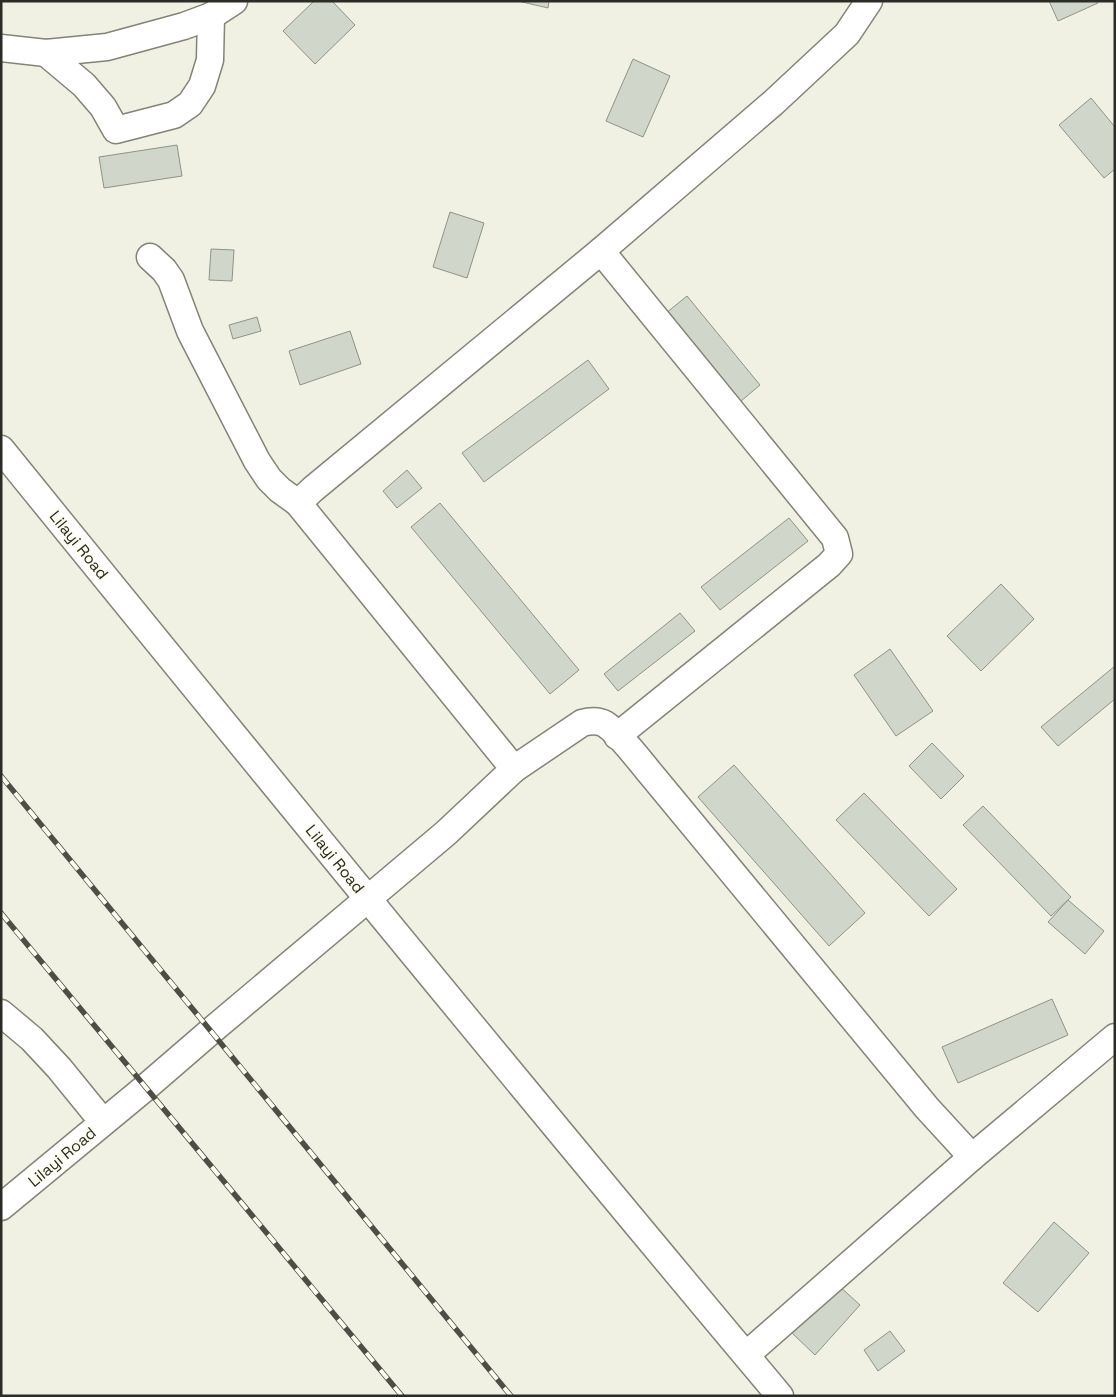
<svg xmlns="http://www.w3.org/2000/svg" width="1116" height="1397" font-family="'Space Grotesk',sans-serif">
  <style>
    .building { fill: #d0d7ca; stroke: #8d9387 }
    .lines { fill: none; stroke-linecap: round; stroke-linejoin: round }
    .minor-casing { stroke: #838376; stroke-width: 29 }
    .minor { stroke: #fff; stroke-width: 26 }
    .rail-casing { stroke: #4e4e47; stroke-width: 5.5 }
    .rail { stroke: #fefef0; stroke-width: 4; stroke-dasharray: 11; stroke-linecap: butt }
    .labels { text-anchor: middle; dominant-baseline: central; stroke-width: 4; stroke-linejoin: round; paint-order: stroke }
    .street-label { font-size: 16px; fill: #2c2c27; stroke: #fefef0 }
  </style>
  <rect width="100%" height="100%" fill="#f1f1e3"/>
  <g class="building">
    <path d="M314 1H332L355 25 315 64 283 31Z"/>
    <path d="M518 1H549L548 8Z"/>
    <path d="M1049 1H1097L1098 3 1058 21Z"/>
    <path d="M633 59 670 76 643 137 606 121Z"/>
    <path d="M1091 98 1115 127V169L1104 178 1059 125Z"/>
    <path d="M177 145 182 176 104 188 99 157Z"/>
    <path d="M450 212 484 223 467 278 433 267Z"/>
    <path d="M211 249 234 250 232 281 209 280Z"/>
    <path d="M687 296 760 385 734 407 660 318Z"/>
    <path d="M257 317 261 331 233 339 229 325Z"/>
    <path d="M350 331 361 364 300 385 289 351Z"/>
    <path d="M588 360 609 389 484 482 462 453Z"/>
    <path d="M407 470 422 488 397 508 383 491Z"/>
    <path d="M440 503 579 670 550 694 411 527Z"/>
    <path d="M789 518 808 541 720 610 701 587Z"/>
    <path d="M1001 584 1034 619 981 671 947 636Z"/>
    <path d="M680 613 695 631 618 691 604 674Z"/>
    <path d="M890 649 933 711 896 736 854 675Z"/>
    <path d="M1115 666V699L1058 746 1041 727Z"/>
    <path d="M932 743 964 776 941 799 909 766Z"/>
    <path d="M734 765 865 913 829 946 698 797Z"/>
    <path d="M864 793 957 889 929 916 836 820Z"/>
    <path d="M983 806 1071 897 1051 916 963 825Z"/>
    <path d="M1068 900 1104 931 1085 954 1048 922Z"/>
    <path d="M1052 999 1068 1035 958 1083 942 1047Z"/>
    <path d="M1054 1222 1089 1253 1038 1312 1003 1283Z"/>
    <path d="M837 1284 860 1305 815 1355 792 1333Z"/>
    <path d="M890 1331 905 1351 878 1371 864 1350Z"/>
  </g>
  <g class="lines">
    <defs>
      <g id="minor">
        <path d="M1 48 46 53 107 47 184 26 211 16 234 1"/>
        <path d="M46 53 84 85 103 107 116 130 174 115 190 104 202 86 210 60 211 16"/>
        <path d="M601 251 835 538 839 554 829 565 617 736"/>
        <path d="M150 257 164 270 171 280 190 331 257 461 269 479 280 490 298 503"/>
        <path d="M1 449C259 767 517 1083 780 1396"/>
        <path d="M514 769 582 723C589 721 598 720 605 724 618 732 640 761 650 773L927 1108 972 1157"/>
        <path d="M1 1013 32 1039 59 1068 103 1122"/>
        <path d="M1 1207 145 1088 211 1031 446 833 514 769 298 503 313 489 601 251 773 103 847 34 869 1"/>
        <path d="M746 1355 972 1157 1115 1037"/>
      </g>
    </defs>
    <use href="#minor" class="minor-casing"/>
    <use href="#minor" class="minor"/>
    <defs>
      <g id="rail">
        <path d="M1 776 511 1396"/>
        <path d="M1 913 402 1396"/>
      </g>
    </defs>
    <use href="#rail" class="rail-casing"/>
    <use href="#rail" class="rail"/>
  </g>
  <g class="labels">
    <g class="street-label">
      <text transform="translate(79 545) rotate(51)">Lilayi Road</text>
      <text transform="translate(335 859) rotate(51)">Lilayi Road</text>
      <text transform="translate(62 1157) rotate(-40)">Lilayi Road</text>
    </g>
  </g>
  <rect width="1116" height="1397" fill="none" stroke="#2c2c27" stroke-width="5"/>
</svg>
